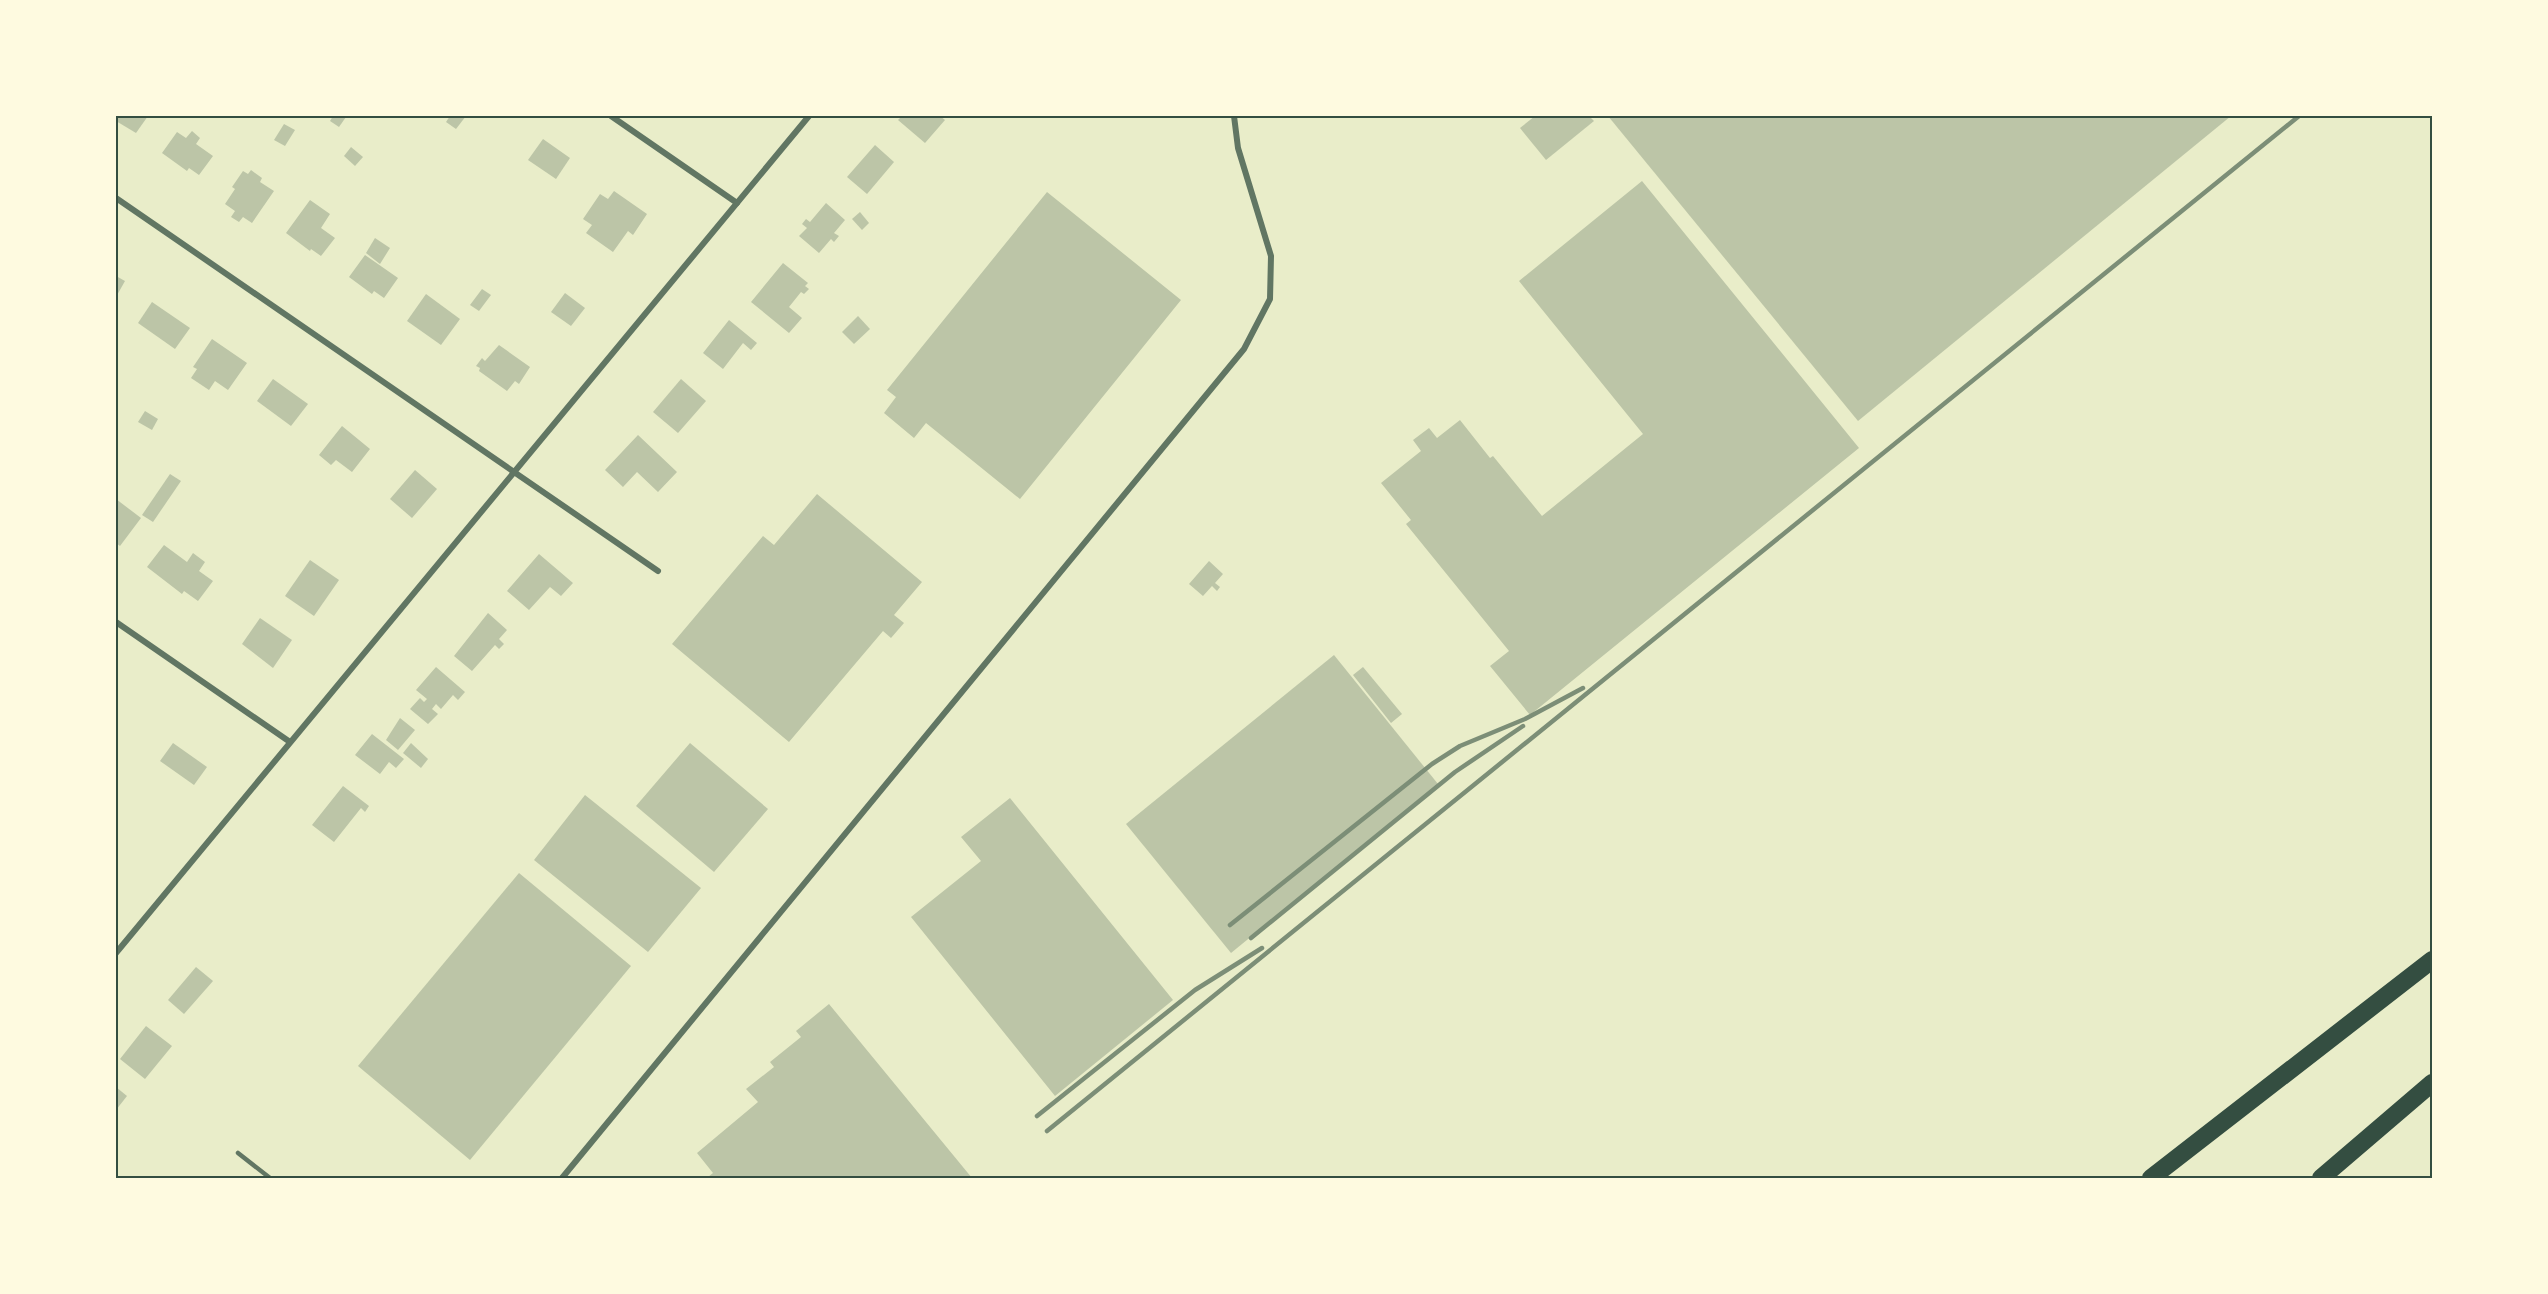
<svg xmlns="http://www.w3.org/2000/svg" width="2548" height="1294" font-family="Barlow,sans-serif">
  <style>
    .building { fill: #bcc5a7 }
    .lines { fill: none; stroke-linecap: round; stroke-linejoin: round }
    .service { stroke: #617663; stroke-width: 4.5 }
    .minor { stroke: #617663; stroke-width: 6 }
    .motorway { stroke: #344e41; stroke-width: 18 }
    .rail { stroke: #7c8e77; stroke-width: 4.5 }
    .neatline { fill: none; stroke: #344e41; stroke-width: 2 }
  </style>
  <rect width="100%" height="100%" fill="#e9edc9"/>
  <g class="building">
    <path d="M116 116H148L136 133 116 121Z"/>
    <path d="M333 116 346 117 339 127 330 121Z"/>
    <path d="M450 116H466L456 129 446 122Z"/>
    <path d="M902 116H940L945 120 925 143 898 120Z"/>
    <path d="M1535 116H1589L1594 121 1546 160 1520 128Z"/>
    <path d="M1608 116H2231L1858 421Z"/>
    <path d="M284 124 295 130 285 146 274 140Z"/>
    <path d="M192 131 200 138 196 144 213 156 199 175 189 168 187 171 162 153 177 132 186 138Z"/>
    <path d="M543 139 570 158 556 179 528 160Z"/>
    <path d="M875 145 894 162 867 194 847 177Z"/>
    <path d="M351 147 363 157 355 166 344 156Z"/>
    <path d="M251 170 262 178 260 182 274 191 252 223 243 217 239 222 231 217 235 211 225 204 235 189 232 187 243 171 248 174Z"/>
    <path d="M1642 181 1859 448 1530 715 1490 666 1509 651 1406 524 1411 520 1381 483 1421 451 1413 440 1429 428 1437 438 1460 420 1490 458 1493 456 1542 516 1643 434 1519 281Z"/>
    <path d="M614 191 647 214 633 235 628 231 613 252 586 233 592 225 583 219 600 194 608 199Z"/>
    <path d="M1047 192 1181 300 1020 499 926 423 914 438 884 413 896 397 887 390Z"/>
    <path d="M310 200 330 214 321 228 335 238 321 256 311 249 310 251 286 233Z"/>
    <path d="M826 203 845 220 834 233 839 236 834 242 831 239 819 253 799 236 807 228 802 224 806 219 810 222Z"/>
    <path d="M860 212 869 223 862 230 852 219Z"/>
    <path d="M375 238 390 248 380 264 366 253Z"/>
    <path d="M365 255 398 278 384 298 374 291 372 294 349 277Z"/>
    <path d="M783 263 808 283 805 286 809 289 804 294 801 292 789 307 802 318 789 333 751 302Z"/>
    <path d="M116 276 125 281 116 297Z"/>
    <path d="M482 289 491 295 479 311 470 305Z"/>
    <path d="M565 293 585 308 571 326 551 312Z"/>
    <path d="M426 294 460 319 441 345 407 321Z"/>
    <path d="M152 302 190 328 175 349 138 323Z"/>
    <path d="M858 316 870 329 854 344 842 332Z"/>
    <path d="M729 320 757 343 751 350 743 343 723 369 703 353Z"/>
    <path d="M212 339 247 363 228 390 215 381 209 390 191 378 197 369 193 367Z"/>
    <path d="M499 345 530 367 519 384 515 381 507 391 479 371 480 368 476 366 482 358 485 361Z"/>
    <path d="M273 379 308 404 291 426 257 401Z"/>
    <path d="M681 379 706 401 678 433 653 412Z"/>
    <path d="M145 411 158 419 152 430 138 422Z"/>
    <path d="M342 426 370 449 352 472 336 460 331 465 319 455Z"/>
    <path d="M638 435 677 472 658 492 637 472 623 487 605 470Z"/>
    <path d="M415 470 437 489 412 518 390 499Z"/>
    <path d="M170 474 181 481 153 522 142 515Z"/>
    <path d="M817 494 922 582 894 615 904 623 891 638 883 631 789 742 672 644 763 536 774 545Z"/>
    <path d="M116 499 141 518 120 546 116 543Z"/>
    <path d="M164 545 187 562 193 553 205 562 199 571 213 581 198 601 184 591 182 594 147 567Z"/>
    <path d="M539 554 573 583 561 596 550 587 529 610 507 591Z"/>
    <path d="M310 560 339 580 314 616 285 596Z"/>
    <path d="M1209 561 1223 574 1215 583 1220 587 1217 591 1212 586 1203 596 1189 584Z"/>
    <path d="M488 613 507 630 499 639 504 644 499 649 495 645 472 671 454 656Z"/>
    <path d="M260 618 292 640 273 668 242 644Z"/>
    <path d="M1334 655 1438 784 1231 953 1126 824Z"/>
    <path d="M436 667 465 692 458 700 453 695 441 709 436 704 432 709 438 714 428 724 410 709 420 698 424 702 427 699 416 690Z"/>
    <path d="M1363 667 1402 714 1391 723 1353 675Z"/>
    <path d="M400 718 415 730 398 750 386 740Z"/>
    <path d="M372 734 404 759 396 768 389 762 380 774 355 755Z"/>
    <path d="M173 743 207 767 194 785 160 761Z"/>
    <path d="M411 743 428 759 421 768 403 753Z"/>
    <path d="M690 743 768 809 714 872 636 806Z"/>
    <path d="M343 786 369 806 365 812 361 808 334 842 312 825Z"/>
    <path d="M585 795 701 888 648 952 534 860Z"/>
    <path d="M1010 798 1173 1000 1055 1096 911 917 981 861 961 837Z"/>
    <path d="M519 873 631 966 470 1160 358 1066Z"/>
    <path d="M196 967 213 981 184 1014 168 1000Z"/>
    <path d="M829 1004 972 1178 708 1177 713 1173 697 1153 758 1102 746 1089 774 1067 770 1062 801 1037 796 1031Z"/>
    <path d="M146 1026 172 1046 145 1079 120 1059Z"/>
    <path d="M116 1087 127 1096 116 1110Z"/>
  </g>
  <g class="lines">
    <path class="service" d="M238 1153 270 1178"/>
    <g class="minor">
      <path d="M611 116 737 203"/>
      <path d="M116 198 658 571"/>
      <path d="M116 622 290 742"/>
      <path d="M116 953 809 116"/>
      <path d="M562 1178 1244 349 1270 299 1271 256 1238 148 1234 116"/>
    </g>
    <g class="motorway">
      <path d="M2151 1178 2432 960"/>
      <path d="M2321 1178 2432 1083"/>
    </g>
    <g class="rail">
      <path d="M1230 925 1432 764 1460 746 1525 719 1583 688"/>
      <path d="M1251 938 1455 772 1523 726"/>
      <path d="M1037 1116 1195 990 1262 948"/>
      <path d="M1047 1131 2299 116"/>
    </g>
  </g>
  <rect width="2548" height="1294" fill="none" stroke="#fefae0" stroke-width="234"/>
  <rect x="117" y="117" width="2314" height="1060" class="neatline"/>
</svg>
